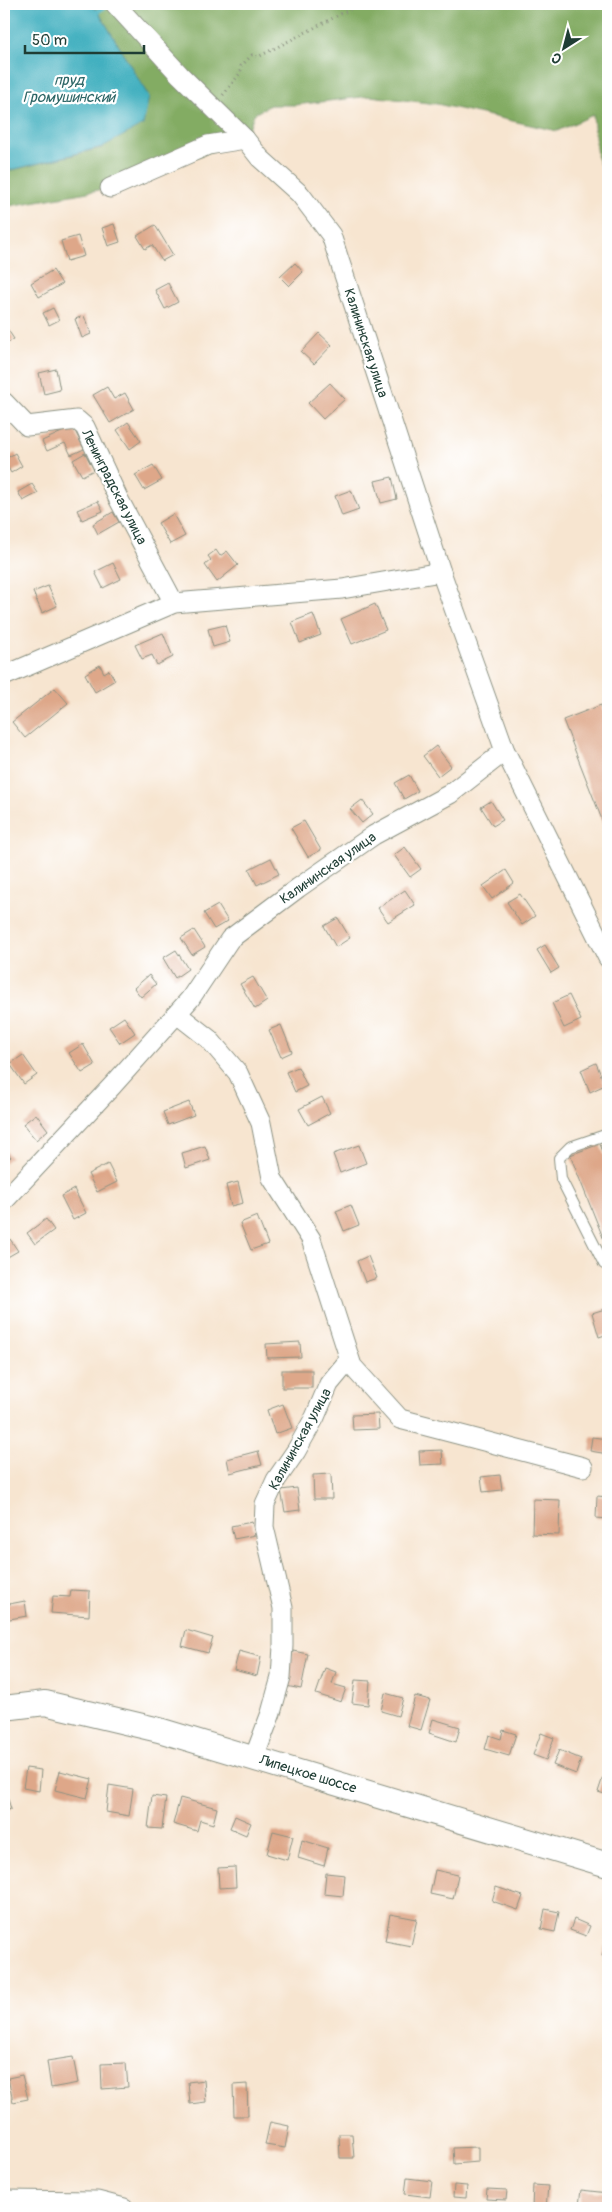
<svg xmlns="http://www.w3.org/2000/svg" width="612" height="2212" font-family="Pangolin,sans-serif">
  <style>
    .forest { fill: #83ac64; stroke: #51744c }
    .water { fill: #43b0c0; stroke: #31767a }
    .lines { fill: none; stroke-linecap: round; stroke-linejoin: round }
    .stream { stroke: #43b0c0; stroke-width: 5 }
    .building { fill: #dea789 }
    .service-casing { stroke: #8b9182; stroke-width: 12 }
    .minor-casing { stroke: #8b9182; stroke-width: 21 }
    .tertiary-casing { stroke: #8b9182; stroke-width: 26 }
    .path { stroke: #8b9182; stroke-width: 3; stroke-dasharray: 1 4; stroke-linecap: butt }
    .service { stroke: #fff; stroke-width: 10 }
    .minor { stroke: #fff; stroke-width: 19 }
    .tertiary { stroke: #fff; stroke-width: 24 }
    .labels { text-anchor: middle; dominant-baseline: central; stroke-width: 4.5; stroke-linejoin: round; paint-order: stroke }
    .street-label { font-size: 14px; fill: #1f3d34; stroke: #fff }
    .water-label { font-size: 15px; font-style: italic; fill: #2c6565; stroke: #fff }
  </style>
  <rect width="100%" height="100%" fill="#fff"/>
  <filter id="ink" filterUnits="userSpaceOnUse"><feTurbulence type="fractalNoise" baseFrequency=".02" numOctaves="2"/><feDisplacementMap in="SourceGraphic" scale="10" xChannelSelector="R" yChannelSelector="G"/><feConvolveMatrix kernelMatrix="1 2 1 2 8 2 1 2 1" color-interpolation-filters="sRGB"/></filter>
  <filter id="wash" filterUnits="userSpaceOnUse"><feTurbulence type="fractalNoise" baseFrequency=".0096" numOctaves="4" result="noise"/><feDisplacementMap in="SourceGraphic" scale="20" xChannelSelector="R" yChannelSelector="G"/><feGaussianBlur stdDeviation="1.12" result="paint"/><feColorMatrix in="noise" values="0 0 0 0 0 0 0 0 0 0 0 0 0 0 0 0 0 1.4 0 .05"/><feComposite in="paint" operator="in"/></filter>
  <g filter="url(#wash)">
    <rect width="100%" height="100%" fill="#f7e5d0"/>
    <path class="forest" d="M90 4H608V181L597 158 593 115 557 131 437 104 370 96 295 105H270L254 114 245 139 110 188 4 207V172L102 148 149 97 98 11Z"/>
    <path class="water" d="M4 4H90L98 11 149 97 143 125 102 147 4 172Z"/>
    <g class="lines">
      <path class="stream" d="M98 11 109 4"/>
    </g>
    <g id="blocks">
      <g class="building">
        <path d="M114 224 120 242 108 246 102 228Z"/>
        <path d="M155 225 173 255 162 261 152 245 145 249 137 236Z"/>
        <path d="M78 236 84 256 67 261 61 241Z"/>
        <path d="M295 263 303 272 289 286 280 277Z"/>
        <path d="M53 270 62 284 39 297 31 283Z"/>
        <path d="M168 283 178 302 165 309 155 290Z"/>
        <path d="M53 308 59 320 49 325 43 313Z"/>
        <path d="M84 316 91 334 82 338 75 319Z"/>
        <path d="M4 324 14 339 4 345Z"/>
        <path d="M319 333 332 345 314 364 301 352Z"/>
        <path d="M56 369 60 390 44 394 39 373Z"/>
        <path d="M330 383 345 399 323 419 308 403Z"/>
        <path d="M107 387 114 399 125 393 134 409 110 423 93 395Z"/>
        <path d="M128 422 141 441 130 449 117 430Z"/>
        <path d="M73 427 84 449 71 455 65 443 47 451 42 441Z"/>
        <path d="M15 453 22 466 11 473 4 460Z"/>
        <path d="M85 453 94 470 82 476 73 460Z"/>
        <path d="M153 465 162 480 144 490 135 475Z"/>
        <path d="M392 477 397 499 381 503 375 481Z"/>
        <path d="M32 484 38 493 23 501 18 492Z"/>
        <path d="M351 490 359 510 342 516 335 496Z"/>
        <path d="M608 494V511L603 495Z"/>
        <path d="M98 501 103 511 82 520 77 510Z"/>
        <path d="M113 512 119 522 98 534 93 524Z"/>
        <path d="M173 514 185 536 170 544 158 523Z"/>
        <path d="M216 550 220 556 227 551 238 565 217 582 205 565 211 560 208 556Z"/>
        <path d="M113 563 121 579 103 588 95 572Z"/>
        <path d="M48 586 57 606 42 613 33 592Z"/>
        <path d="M375 604 386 630 352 644 341 619Z"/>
        <path d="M313 614 321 635 300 643 292 622Z"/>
        <path d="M225 625 230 642 213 647 208 629Z"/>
        <path d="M163 633 173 657 157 665 152 655 142 659 135 645Z"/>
        <path d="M100 665 104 673 109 670 115 680 95 692 85 674Z"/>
        <path d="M55 688 68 703 25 738 12 722Z"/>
        <path d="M601 705 608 724V835L563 720Z"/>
        <path d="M436 746 451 766 438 776 423 756Z"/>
        <path d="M409 775 418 791 404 799 395 783Z"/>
        <path d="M362 800 373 814 362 823 350 809Z"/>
        <path d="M491 801 503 820 493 826 481 807Z"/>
        <path d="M304 821 321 850 308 857 291 828Z"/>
        <path d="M405 847 421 869 410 877 394 855Z"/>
        <path d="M271 858 279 874 257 885 249 869Z"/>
        <path d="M506 870 514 883 492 899 483 886Z"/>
        <path d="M405 890 415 905 388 922 378 908Z"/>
        <path d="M520 894 535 916 522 925 507 902Z"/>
        <path d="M218 905 228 921 214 929 204 913Z"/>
        <path d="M338 918 350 938 336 947 324 926Z"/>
        <path d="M194 930 205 947 192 955 181 938Z"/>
        <path d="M545 945 559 968 551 973 537 950Z"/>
        <path d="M176 950 188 969 175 978 163 958Z"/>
        <path d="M149 975 156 984 141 997 134 988Z"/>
        <path d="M253 977 267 1001 255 1009 240 984Z"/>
        <path d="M569 995 581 1020 564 1028 552 1003Z"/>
        <path d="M124 1017 135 1033 120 1043 109 1027Z"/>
        <path d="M281 1025 292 1052 281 1057 269 1030Z"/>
        <path d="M83 1044 95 1065 82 1073 69 1053Z"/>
        <path d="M23 1055 37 1075 24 1084 10 1064Z"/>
        <path d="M596 1063 605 1085 590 1092 581 1070Z"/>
        <path d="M298 1067 307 1086 295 1092 286 1072Z"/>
        <path d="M322 1097 330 1113 308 1125 299 1109Z"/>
        <path d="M189 1102 194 1115 168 1125 163 1112Z"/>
        <path d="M36 1114 48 1130 36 1140 23 1124Z"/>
        <path d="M600 1144 608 1165V1239L604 1240 570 1155Z"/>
        <path d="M359 1145 366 1163 340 1173 333 1154Z"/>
        <path d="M205 1146 210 1160 186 1168 182 1153Z"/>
        <path d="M4 1149 11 1157 4 1163Z"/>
        <path d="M108 1164 117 1182 97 1192 88 1174Z"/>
        <path d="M238 1182 243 1203 231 1206 226 1185Z"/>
        <path d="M74 1189 86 1213 73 1220 61 1196Z"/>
        <path d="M351 1205 359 1225 344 1231 336 1211Z"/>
        <path d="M257 1216 268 1244 251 1250 240 1223Z"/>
        <path d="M46 1219 54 1230 35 1244 27 1233Z"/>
        <path d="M10 1239 18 1251 4 1259V1243Z"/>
        <path d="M368 1256 377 1278 365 1282 357 1261Z"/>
        <path d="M608 1308V1334L599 1337 592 1313Z"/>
        <path d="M300 1342 301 1357 267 1358 266 1344Z"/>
        <rect x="282" y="1370" width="30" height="18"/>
        <path d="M283 1404 292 1428 275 1434 267 1410Z"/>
        <path d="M378 1414 379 1429 353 1430 352 1415Z"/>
        <path d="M592 1437 608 1439V1454L590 1451Z"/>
        <path d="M442 1450 443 1464 420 1465 419 1451Z"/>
        <path d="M258 1451 262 1465 230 1473 227 1459Z"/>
        <path d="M331 1474 332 1499H314L313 1475Z"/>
        <path d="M500 1475 502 1490 483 1492 481 1477Z"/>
        <path d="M297 1488 300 1510 285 1512 281 1490Z"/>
        <path d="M597 1496 608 1497V1519L596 1518Z"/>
        <path d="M533 1499 560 1500 559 1535 532 1534Z"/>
        <path d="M252 1522 255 1535 234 1539 231 1526Z"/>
        <path d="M71 1590 90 1591 89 1616 51 1613 53 1596 70 1597Z"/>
        <path d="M25 1601 27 1616 4 1620V1605Z"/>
        <path d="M186 1630 213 1638 208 1653 182 1646Z"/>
        <path d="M239 1651 261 1657 257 1676 234 1670Z"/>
        <path d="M293 1651 308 1654 301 1689 286 1686Z"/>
        <path d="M325 1668 336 1672 332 1684 346 1688 341 1702 316 1694Z"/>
        <path d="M355 1680 370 1681 368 1705 352 1703Z"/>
        <path d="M385 1693 403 1698 398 1716 381 1711Z"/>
        <path d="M415 1696 430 1700 421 1730 407 1726Z"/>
        <path d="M433 1719 460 1727 456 1742 429 1733Z"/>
        <path d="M503 1730 516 1734 509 1756 485 1749 489 1735 501 1739Z"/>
        <path d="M541 1733 554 1738 546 1760 533 1755Z"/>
        <path d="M559 1750 581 1759 576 1774 553 1765Z"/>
        <path d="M26 1768 41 1770 39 1791 23 1788Z"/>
        <path d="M60 1771 92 1779 87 1798 55 1790Z"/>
        <path d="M603 1777 608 1779V1795L598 1792Z"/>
        <path d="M109 1785 133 1789 129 1816 106 1812Z"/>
        <path d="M4 1786 11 1809 4 1811Z"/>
        <path d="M152 1796 166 1798 162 1829 148 1828Z"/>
        <path d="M180 1798 217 1808 213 1824 200 1820 197 1831 173 1824Z"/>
        <path d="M235 1816 251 1823 246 1835 230 1828Z"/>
        <path d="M273 1831 293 1836 287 1860 267 1854Z"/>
        <path d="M302 1840 328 1848 324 1866 298 1858Z"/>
        <path d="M235 1867 236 1887 219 1888 218 1868Z"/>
        <path d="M435 1870 458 1875 453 1899 430 1894Z"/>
        <path d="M326 1873 345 1875 343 1896 324 1894Z"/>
        <path d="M496 1887 523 1896 518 1910 492 1901Z"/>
        <path d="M545 1909 559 1912 555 1932 541 1929Z"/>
        <path d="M390 1914 417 1919 411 1946 385 1941Z"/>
        <path d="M574 1919 590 1926 586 1936 570 1930Z"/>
        <path d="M608 1937V1958L602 1956Z"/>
        <path d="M73 2057 78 2083 51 2088 47 2061Z"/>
        <path d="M126 2063 128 2087 102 2089 101 2064Z"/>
        <path d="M22 2075 28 2099 13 2102 8 2078Z"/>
        <path d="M204 2080 206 2102 190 2104 188 2082Z"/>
        <path d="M247 2084 248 2116H234L233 2085Z"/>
        <path d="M270 2122 289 2126 285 2148 265 2145Z"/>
        <path d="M339 2134H352L354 2158H340Z"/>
        <path d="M478 2147V2162L454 2164 453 2148Z"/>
        <path d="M407 2178 432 2181 430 2197 405 2194Z"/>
        <path d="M454 2185 467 2186 466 2198 453 2197Z"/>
        <path d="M533 2185 548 2186 546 2208H532Z"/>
        <path d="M487 2189 507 2190 506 2200 486 2199Z"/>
        <path d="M581 2190 608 2193 606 2208H591L579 2205Z"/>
      </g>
    </g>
  </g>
  <g filter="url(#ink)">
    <use href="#blocks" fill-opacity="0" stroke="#8b9182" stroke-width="1"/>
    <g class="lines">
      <defs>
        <path id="service" d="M608 1134 570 1147 559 1158 561 1179 604 1264 608 1266"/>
        <g id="minor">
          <path d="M115 4 180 75 245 139 260 158 300 194 331 235 441 572 505 751 608 958"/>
          <path d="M110 188 208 145 245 139"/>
          <path d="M4 402 27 426 77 420 85 427 118 498 174 603"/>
          <path d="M4 676 174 603 342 589 441 572"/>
          <path d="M177 1014 209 1039 238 1073 261 1123 272 1178 311 1239 352 1366 400 1419 583 1467"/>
          <path d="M4 1201 113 1085 190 999 230 939 298 888 374 835 450 794 505 751"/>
          <path d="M254 1758 271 1713 281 1677 283 1646V1608L264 1527 265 1504 276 1480 296 1451 315 1417 329 1384 349 1360"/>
          <path d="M4 2200 97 2201 124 2208"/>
        </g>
        <path id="tertiary" d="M4 1708 45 1703 159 1730 608 1865"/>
      </defs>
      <use href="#service" class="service-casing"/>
      <use href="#minor" class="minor-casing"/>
      <use href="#tertiary" class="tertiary-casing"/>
      <path class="path" d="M223 95 241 72V66L252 55 258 57 360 4"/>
      <use href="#service" class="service"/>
      <use href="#minor" class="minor"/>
      <use href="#tertiary" class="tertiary"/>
    </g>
  </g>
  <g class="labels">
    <g class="street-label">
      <text transform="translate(366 343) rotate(72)">Калининская улица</text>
      <text transform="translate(114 487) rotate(63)">Ленинградская улица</text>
      <text transform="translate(328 868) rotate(-35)">Калининская улица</text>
      <text transform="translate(300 1439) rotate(-61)">Калининская улица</text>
      <text transform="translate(308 1774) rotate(17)">Липецкое шоссе</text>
    </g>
    <g class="water-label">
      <text x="69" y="80">пруд<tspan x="69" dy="17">Громушинский</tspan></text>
    </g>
  </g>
  <rect width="612" height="2212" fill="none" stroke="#fff" stroke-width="20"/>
  <g transform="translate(564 48) rotate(216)" stroke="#ffffff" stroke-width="4" paint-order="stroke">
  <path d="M0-4L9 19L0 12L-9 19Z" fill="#1f3d34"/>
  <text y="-8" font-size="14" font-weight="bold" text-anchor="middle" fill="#1f3d34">С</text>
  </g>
  <path d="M25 45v8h119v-8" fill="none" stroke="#1f3d34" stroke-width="2.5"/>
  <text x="32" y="45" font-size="15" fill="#1f3d34" stroke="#ffffff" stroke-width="4" paint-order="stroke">50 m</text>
</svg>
